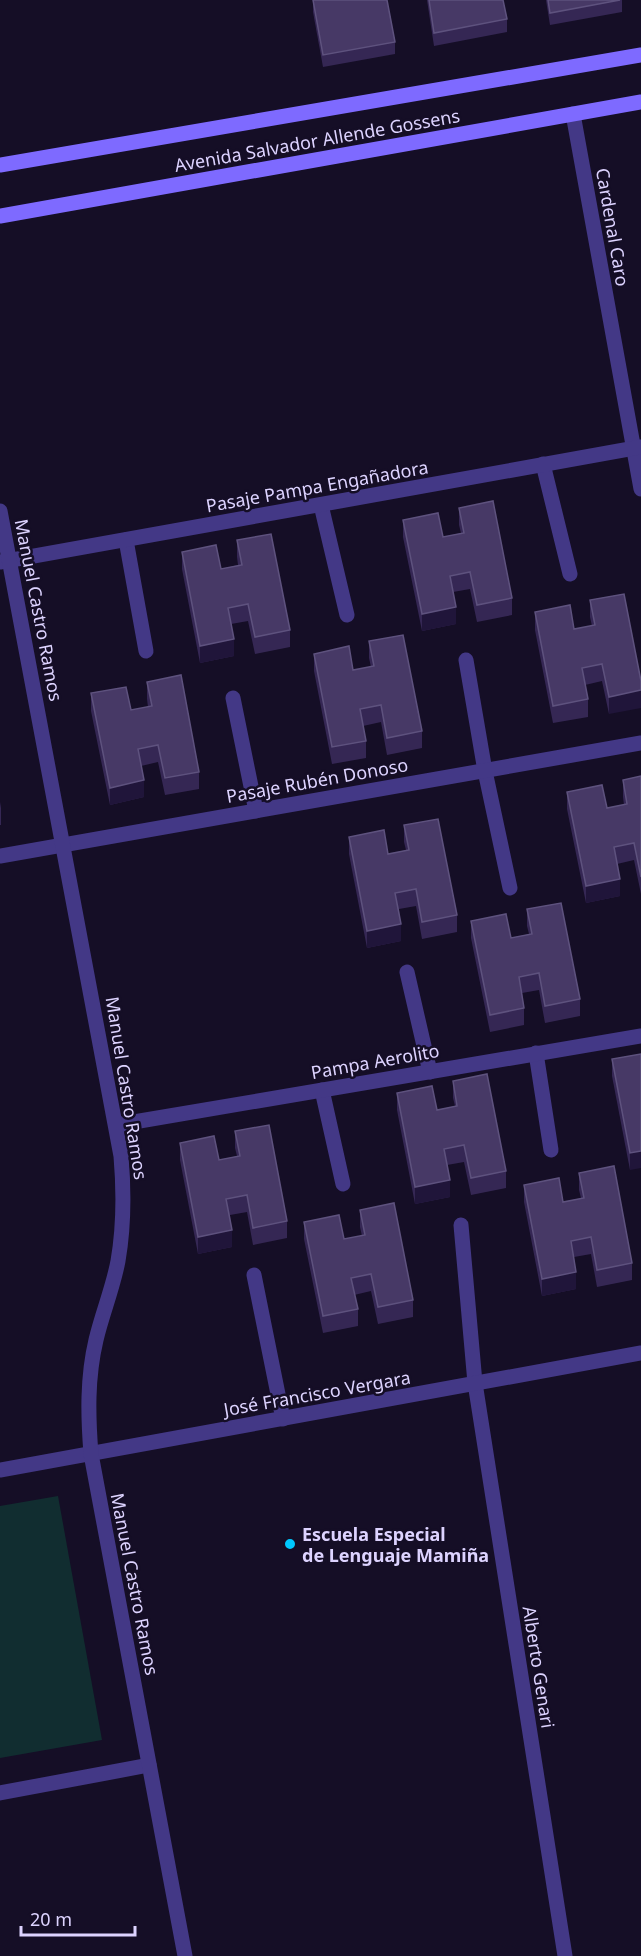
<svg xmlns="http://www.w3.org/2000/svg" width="641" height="1956" font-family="'Noto Sans',sans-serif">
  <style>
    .green { fill: #112d30 }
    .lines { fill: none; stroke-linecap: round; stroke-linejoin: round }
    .service { stroke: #433886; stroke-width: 15 }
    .minor { stroke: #433886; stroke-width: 15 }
    .tertiary { stroke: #433886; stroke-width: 15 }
    .secondary { stroke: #7e6aff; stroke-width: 15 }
    .wall { fill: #352754 }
    .shaded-wall { fill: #20153a }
    .building { fill: #473966; stroke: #5e527e; stroke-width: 1.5 }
    .poi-dot { fill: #00c8fe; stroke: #150e26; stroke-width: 2 }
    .labels { text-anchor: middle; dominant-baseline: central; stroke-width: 5; stroke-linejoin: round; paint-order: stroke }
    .street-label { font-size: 18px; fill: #ddd3ff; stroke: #150e26 }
    .poi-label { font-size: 18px; font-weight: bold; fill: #ddd3ff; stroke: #150e26; text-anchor: start }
  </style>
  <rect width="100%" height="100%" fill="#150e26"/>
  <path class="green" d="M58 1496 102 1740 0 1758V1506Z"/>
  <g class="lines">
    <g class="service">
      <path d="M543 464 570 574"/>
      <path d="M321 505 347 615"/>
      <path d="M126 540 146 651"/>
      <path d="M466 660 485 771 510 888"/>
      <path d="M233 698 256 811"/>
      <path d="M407 972 430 1072"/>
      <path d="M536 1053 551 1150"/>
      <path d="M322 1090 343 1184"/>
      <path d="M461 1225 475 1383"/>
      <path d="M254 1275 283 1419"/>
    </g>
    <g class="minor">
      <path d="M573 114 641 489"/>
      <path d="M0 562 641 447"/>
      <path d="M0 856 641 743"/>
      <path d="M116 1125 641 1036"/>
      <path d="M475 1383 565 1956"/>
      <path d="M0 1470 641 1353"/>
      <path d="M0 1793 149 1765"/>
    </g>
    <path class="tertiary" d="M0 511 121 1156C124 1191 124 1226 118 1261 113 1288 102 1314 96 1340 87 1378 88 1416 91 1454L185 1956"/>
    <g class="secondary">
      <path d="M0 165 641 55"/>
      <path d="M0 216 641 102"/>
    </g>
  </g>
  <g class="wall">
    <path d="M313 0 395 42V54L323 67 313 12Z"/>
    <path d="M427 0H503L507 19V32L434 46Z"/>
    <path d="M546 0H622V12L550 25Z"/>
    <path d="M459 508 512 598V615L477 622 470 589 453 592 456 624 422 631 403 537V520L443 537 461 533 459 525Z"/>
    <path d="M237 540 290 630V647L255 654 248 621 231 624 234 656 200 663 182 569V552L221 569 238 565 237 557Z"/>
    <path d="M624 594 609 714 602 681 585 685 588 699V717L553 723 535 630V612L574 629 592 626 590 617V600Z"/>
    <path d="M369 641 422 731V748L387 755 381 722 363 726 366 741V758L332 764 314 671V654L353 670 371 667 369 658Z"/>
    <path d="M147 682 199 772V789L165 795 158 762 141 766 144 797 110 805 91 711V693L131 710 148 707 147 699Z"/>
    <path d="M641 776V894L634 860 617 864 620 896 586 903 567 809V792L607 808 624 805 623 797V780Z"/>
    <path d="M0 802 1 808V825H0Z"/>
    <path d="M404 825 457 915V932L422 939 416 906 399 909 401 941 367 948 349 854V837L388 854 406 850 404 842Z"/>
    <path d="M527 909 580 999V1016L545 1023 539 990 522 993 524 1008V1025L490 1032 471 938V921L511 938 529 934 527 926Z"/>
    <path d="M641 1054 630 1170 612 1076V1059Z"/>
    <path d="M453 1081 506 1171V1188L471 1195 464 1162 447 1165 450 1197 415 1204 397 1110V1093L437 1110 455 1106 453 1098Z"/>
    <path d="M235 1131 287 1221V1238L253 1245 247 1212 230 1215 232 1247 198 1254 180 1160V1143L219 1160 237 1156 235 1148Z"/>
    <path d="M579 1173 632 1263V1280L597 1287 591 1254 574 1257 576 1289 542 1296 524 1202V1185L563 1202 581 1198 579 1190Z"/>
    <path d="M360 1210 413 1300V1317L378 1324 371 1291 354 1295 358 1309V1326L323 1333 304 1239V1222L344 1239 362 1236 360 1227Z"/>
  </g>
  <g class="shaded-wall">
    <path d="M456 607V624L422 631V614Z"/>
    <path d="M234 639V656L200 663V646Z"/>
    <path d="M641 690V708L609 714V697Z"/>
    <path d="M144 780V797L110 805V788Z"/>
    <path d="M620 879V896L586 903V886Z"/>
    <path d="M401 924V941L367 948V931Z"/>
    <path d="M641 1151V1168L630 1170V1153Z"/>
    <path d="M450 1180V1197L415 1204V1187Z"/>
    <path d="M232 1230V1247L198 1254V1237Z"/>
    <path d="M576 1272V1289L542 1296V1279Z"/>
  </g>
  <g class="building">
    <path d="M313 0H387L395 42 323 55Z"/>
    <path d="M429 0H503L507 19 434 33Z"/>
    <path d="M548 0H620L550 13Z"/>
    <path d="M493 501 512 598 477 605 470 572 450 576 456 607 422 614 403 520 438 513 443 537 464 533 459 508Z"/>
    <path d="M271 534 290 630 255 637 248 604 228 608 234 639 200 646 182 552 216 545 221 569 242 565 237 540Z"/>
    <path d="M624 594 641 681V690L609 697 602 664 582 668 588 699 553 706 535 612 570 605 574 629 595 625 590 600Z"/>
    <path d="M403 635 422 731 387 738 381 705 360 709 366 741 332 747 314 654 349 646 353 670 374 666 369 641Z"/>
    <path d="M181 675 199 772 165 778 158 745 138 749 144 780 110 788 91 693 126 687 131 710 152 706 147 682Z"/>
    <path d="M641 776V877L634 843 614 847 620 879 586 886 567 792 602 785 607 808 627 804 623 780Z"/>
    <path d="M438 819 457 915 422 922 416 889 395 893 401 924 367 931 349 837 384 830 388 854 409 850 404 825Z"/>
    <path d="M561 903 580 999 545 1006 539 973 519 977 524 1008 490 1015 471 921 506 914 511 938 532 934 527 909Z"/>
    <path d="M641 1054V1151L630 1153 612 1059Z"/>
    <path d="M487 1074 506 1171 471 1178 464 1145 444 1149 450 1180 415 1187 397 1093 432 1086 437 1110 457 1106 453 1081Z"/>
    <path d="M269 1125 287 1221 253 1228 247 1195 226 1199 232 1230 198 1237 180 1143 214 1136 219 1160 240 1156 235 1131Z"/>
    <path d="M614 1166 632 1263 597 1270 591 1237 571 1241 576 1272 542 1279 524 1185 559 1178 563 1202 584 1198 579 1173Z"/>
    <path d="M394 1203 413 1300 378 1307 371 1274 351 1278 358 1309 323 1316 304 1222 339 1215 344 1239 365 1235 360 1210Z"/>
  </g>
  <circle class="poi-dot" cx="290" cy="1544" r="6"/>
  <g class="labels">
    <g class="street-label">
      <text transform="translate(317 140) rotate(-10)">Avenida Salvador Allende Gossens</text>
      <text transform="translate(613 227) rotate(80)">Cardenal Caro</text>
      <text transform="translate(317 486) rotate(-10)">Pasaje Pampa Engañadora</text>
      <text transform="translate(39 610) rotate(79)">Manuel Castro Ramos</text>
      <text transform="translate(317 780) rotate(-10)">Pasaje Rubén Donoso</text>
      <text transform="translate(375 1061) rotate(-10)">Pampa Aerolito</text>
      <text transform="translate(127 1088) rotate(81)">Manuel Castro Ramos</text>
      <text transform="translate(317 1393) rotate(-10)">José Francisco Vergara</text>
      <text transform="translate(135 1584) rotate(79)">Manuel Castro Ramos</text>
      <text transform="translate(539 1667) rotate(81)">Alberto Genari</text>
    </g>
    <g class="poi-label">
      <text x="302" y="1534">Escuela Especial<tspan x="302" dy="21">de Lenguaje Mamiña</tspan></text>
    </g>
  </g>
  <path d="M21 1926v9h114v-9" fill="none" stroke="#ddd3ff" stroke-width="3"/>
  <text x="30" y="1926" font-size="18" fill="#ddd3ff" stroke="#150e26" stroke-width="4.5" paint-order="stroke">20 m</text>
</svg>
